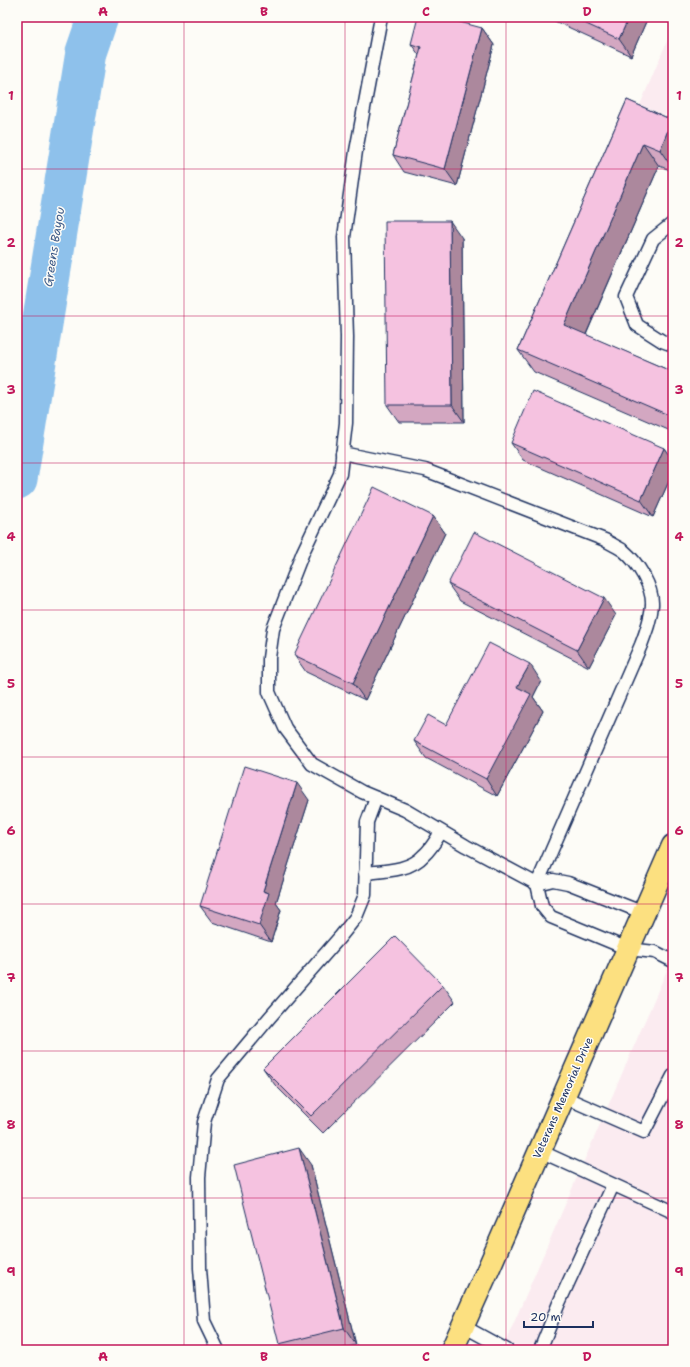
<svg xmlns="http://www.w3.org/2000/svg" width="690" height="1367" font-family="'Shantell Sans',sans-serif">
  <style>
    .built { fill: #fbebf0 }
    .lines { fill: none; stroke-linecap: round; stroke-linejoin: round }
    .river { stroke: #8ec1eb; stroke-width: 41 }
    .service-casing { stroke: #1b2f5e; stroke-width: 15 }
    .primary-casing { stroke: #1b2f5e; stroke-width: 25 }
    .service { stroke: #fdfcf7; stroke-width: 12 }
    .primary { stroke: #fce080; stroke-width: 22 }
    .wall { fill: #d3a7c1; stroke: #1b2f5e }
    .shaded-wall { fill: #ac889d; stroke: #1b2f5e }
    .building { fill: #f5c2e0; stroke: #1b2f5e }
    .grid { fill: none; stroke: #c2185b; stroke-width: 1; stroke-opacity: 0.55 }
    .labels { text-anchor: middle; dominant-baseline: central; stroke-width: 3; stroke-linejoin: round; paint-order: stroke }
    .street-label { font-size: 11px; fill: #1b2f5e; stroke: #fdfcf7 }
    .water-label { font-size: 12px; font-style: italic; fill: #3e5b88; stroke: #fdfcf7 }
    .neatline { fill: none; stroke: #c2185b; stroke-width: 1.5 }
    .grid-label { font-size: 13px; text-anchor: middle; font-weight: bold; fill: #c2185b }
  </style>
  <rect width="100%" height="100%" fill="#fdfcf7"/>
  <filter id="ink" filterUnits="userSpaceOnUse"><feTurbulence type="fractalNoise" baseFrequency=".025" numOctaves="2"/><feDisplacementMap in="SourceGraphic" scale="8" xChannelSelector="R" yChannelSelector="G"/><feConvolveMatrix kernelMatrix="1 2 1 2 8 2 1 2 1" color-interpolation-filters="sRGB"/></filter>
  <g filter="url(#ink)">
    <g class="built">
      <path d="M673 27V119L640 105Z"/>
      <path d="M673 956V1350H502Z"/>
    </g>
    <g class="lines">
      <path class="river" d="M17 479 86 52 98 17"/>
      <defs>
        <g id="service">
          <path d="M381 17 356 151 344 237 347 337 346 423 340 474 303 552 273 629 269 658V692L285 728 312 764 362 792 405 810 466 846 537 884 553 880 568 883 644 913"/>
          <path d="M673 223 653 239 626 297 637 325 662 341 673 345"/>
          <path d="M342 453 425 470 605 540C611 544 618 547 624 551 638 563 653 587 652 605 651 619 646 632 641 645L537 884 542 906 551 917 628 949 655 952 673 961"/>
          <path d="M365 873C385 871 410 871 424 855 431 849 436 840 441 832"/>
          <path d="M564 1097 644 1132 673 1076"/>
          <path d="M540 1151 673 1212"/>
          <path d="M463 1326 507 1350"/>
          <path d="M218 1350 204 1321 200 1268 199 1177 204 1122 218 1079 270 1017 340 937 356 917 365 895 367 822 376 798"/>
          <path d="M540 1350 559 1303 613 1185"/>
        </g>
        <path id="primary" d="M452 1350 487 1272 673 846"/>
      </defs>
      <use href="#service" class="service-casing"/>
      <use href="#primary" class="primary-casing"/>
      <use href="#service" class="service"/>
      <use href="#primary" class="primary"/>
    </g>
    <g class="wall">
      <path d="M546 17H648L631 56Z"/>
      <path d="M482 28 494 45 457 186 404 172 393 155 419 55 411 44Z"/>
      <path d="M627 100 672 120 673 121V171L659 166 586 335 673 372V432L534 372 518 350Z"/>
      <path d="M462 238 464 422H399L387 405Z"/>
      <path d="M511 443 664 448 673 461V472L653 517 523 460Z"/>
      <path d="M433 516 445 533 365 700 306 672 294 655Z"/>
      <path d="M448 584 616 615 589 667 460 601Z"/>
      <path d="M541 681 533 697 543 711 497 796 426 758 414 741 446 725Z"/>
      <path d="M309 800 276 903 281 910 271 942 212 922 200 906Z"/>
      <path d="M443 985 455 1002 323 1133 275 1085 263 1068Z"/>
      <path d="M311 1165 356 1345 335 1350H283L279 1344Z"/>
    </g>
    <g class="shaded-wall">
      <path d="M629 17H648L631 56 619 39Z"/>
      <path d="M482 28 494 45 457 186 445 169Z"/>
      <path d="M672 120 673 121V169L660 150Z"/>
      <path d="M643 143 659 166 580 348 564 325Z"/>
      <path d="M450 221 462 238 464 422 452 405Z"/>
      <path d="M664 448 673 461V472L653 517 641 500Z"/>
      <path d="M433 516 445 533 365 700 353 683Z"/>
      <path d="M604 598 616 615 589 667 577 650Z"/>
      <path d="M530 664 541 681 533 697 543 711 497 796 486 779 517 687Z"/>
      <path d="M297 783 309 800 276 903 281 910 271 942 259 925 263 891Z"/>
      <path d="M299 1148 311 1165 356 1345 344 1328Z"/>
    </g>
    <g class="building">
      <path d="M418 17H441L482 28 445 169 393 155 421 47 411 44Z"/>
      <path d="M571 17H629L619 39Z"/>
      <path d="M627 100 672 120 660 150 643 143 564 325 673 372V417L518 350Z"/>
      <path d="M385 221H450L452 405H387Z"/>
      <path d="M533 391 664 448 641 500 511 443Z"/>
      <path d="M374 487 433 516 353 683 294 655Z"/>
      <path d="M474 532 604 598 577 650 448 584Z"/>
      <path d="M489 643 530 664 517 687 531 694 486 779 414 741 428 715 446 725Z"/>
      <path d="M244 766 297 783 263 891 269 893 259 925 200 906Z"/>
      <path d="M395 936 443 985 311 1116 263 1068Z"/>
      <path d="M673 1145V1151L670 1150Z"/>
      <path d="M299 1148 344 1328 279 1344 234 1165Z"/>
    </g>
  </g>
  <path class="grid" d="M184 17V1350M345 17V1350M506 17V1350M17 169H673M17 316H673M17 463H673M17 610H673M17 757H673M17 904H673M17 1051H673M17 1198H673"/>
  <g class="labels">
    <g class="street-label">
      <text transform="translate(563 1098) rotate(-66)">Veterans Memorial Drive</text>
    </g>
    <g class="water-label">
      <text transform="translate(54 247) rotate(-81)">Greens Bayou</text>
    </g>
  </g>
  <rect width="690" height="1367" fill="none" stroke="#fdfcf7" stroke-width="44"/>
  <path d="M524 1321v6h69v-6" fill="none" stroke="#1b2f5e" stroke-width="2"/>
  <text x="530" y="1321" font-size="12" fill="#1b2f5e" stroke="#fdfcf7" stroke-width="3" paint-order="stroke">20 m</text>
  <rect x="22" y="22" width="646" height="1323" class="neatline"/>
  <g class="grid-label">
    <text x="103" y="16">A</text>
    <text x="264" y="16">B</text>
    <text x="426" y="16">C</text>
    <text x="587" y="16">D</text>
    <text x="11" y="100">1</text>
    <text x="679" y="100">1</text>
    <text x="11" y="247">2</text>
    <text x="679" y="247">2</text>
    <text x="11" y="394">3</text>
    <text x="679" y="394">3</text>
    <text x="11" y="541">4</text>
    <text x="679" y="541">4</text>
    <text x="11" y="688">5</text>
    <text x="679" y="688">5</text>
    <text x="11" y="835">6</text>
    <text x="679" y="835">6</text>
    <text x="11" y="982">7</text>
    <text x="679" y="982">7</text>
    <text x="11" y="1129">8</text>
    <text x="679" y="1129">8</text>
    <text x="11" y="1276">9</text>
    <text x="679" y="1276">9</text>
    <text x="103" y="1361">A</text>
    <text x="264" y="1361">B</text>
    <text x="426" y="1361">C</text>
    <text x="587" y="1361">D</text>
  </g>
</svg>
